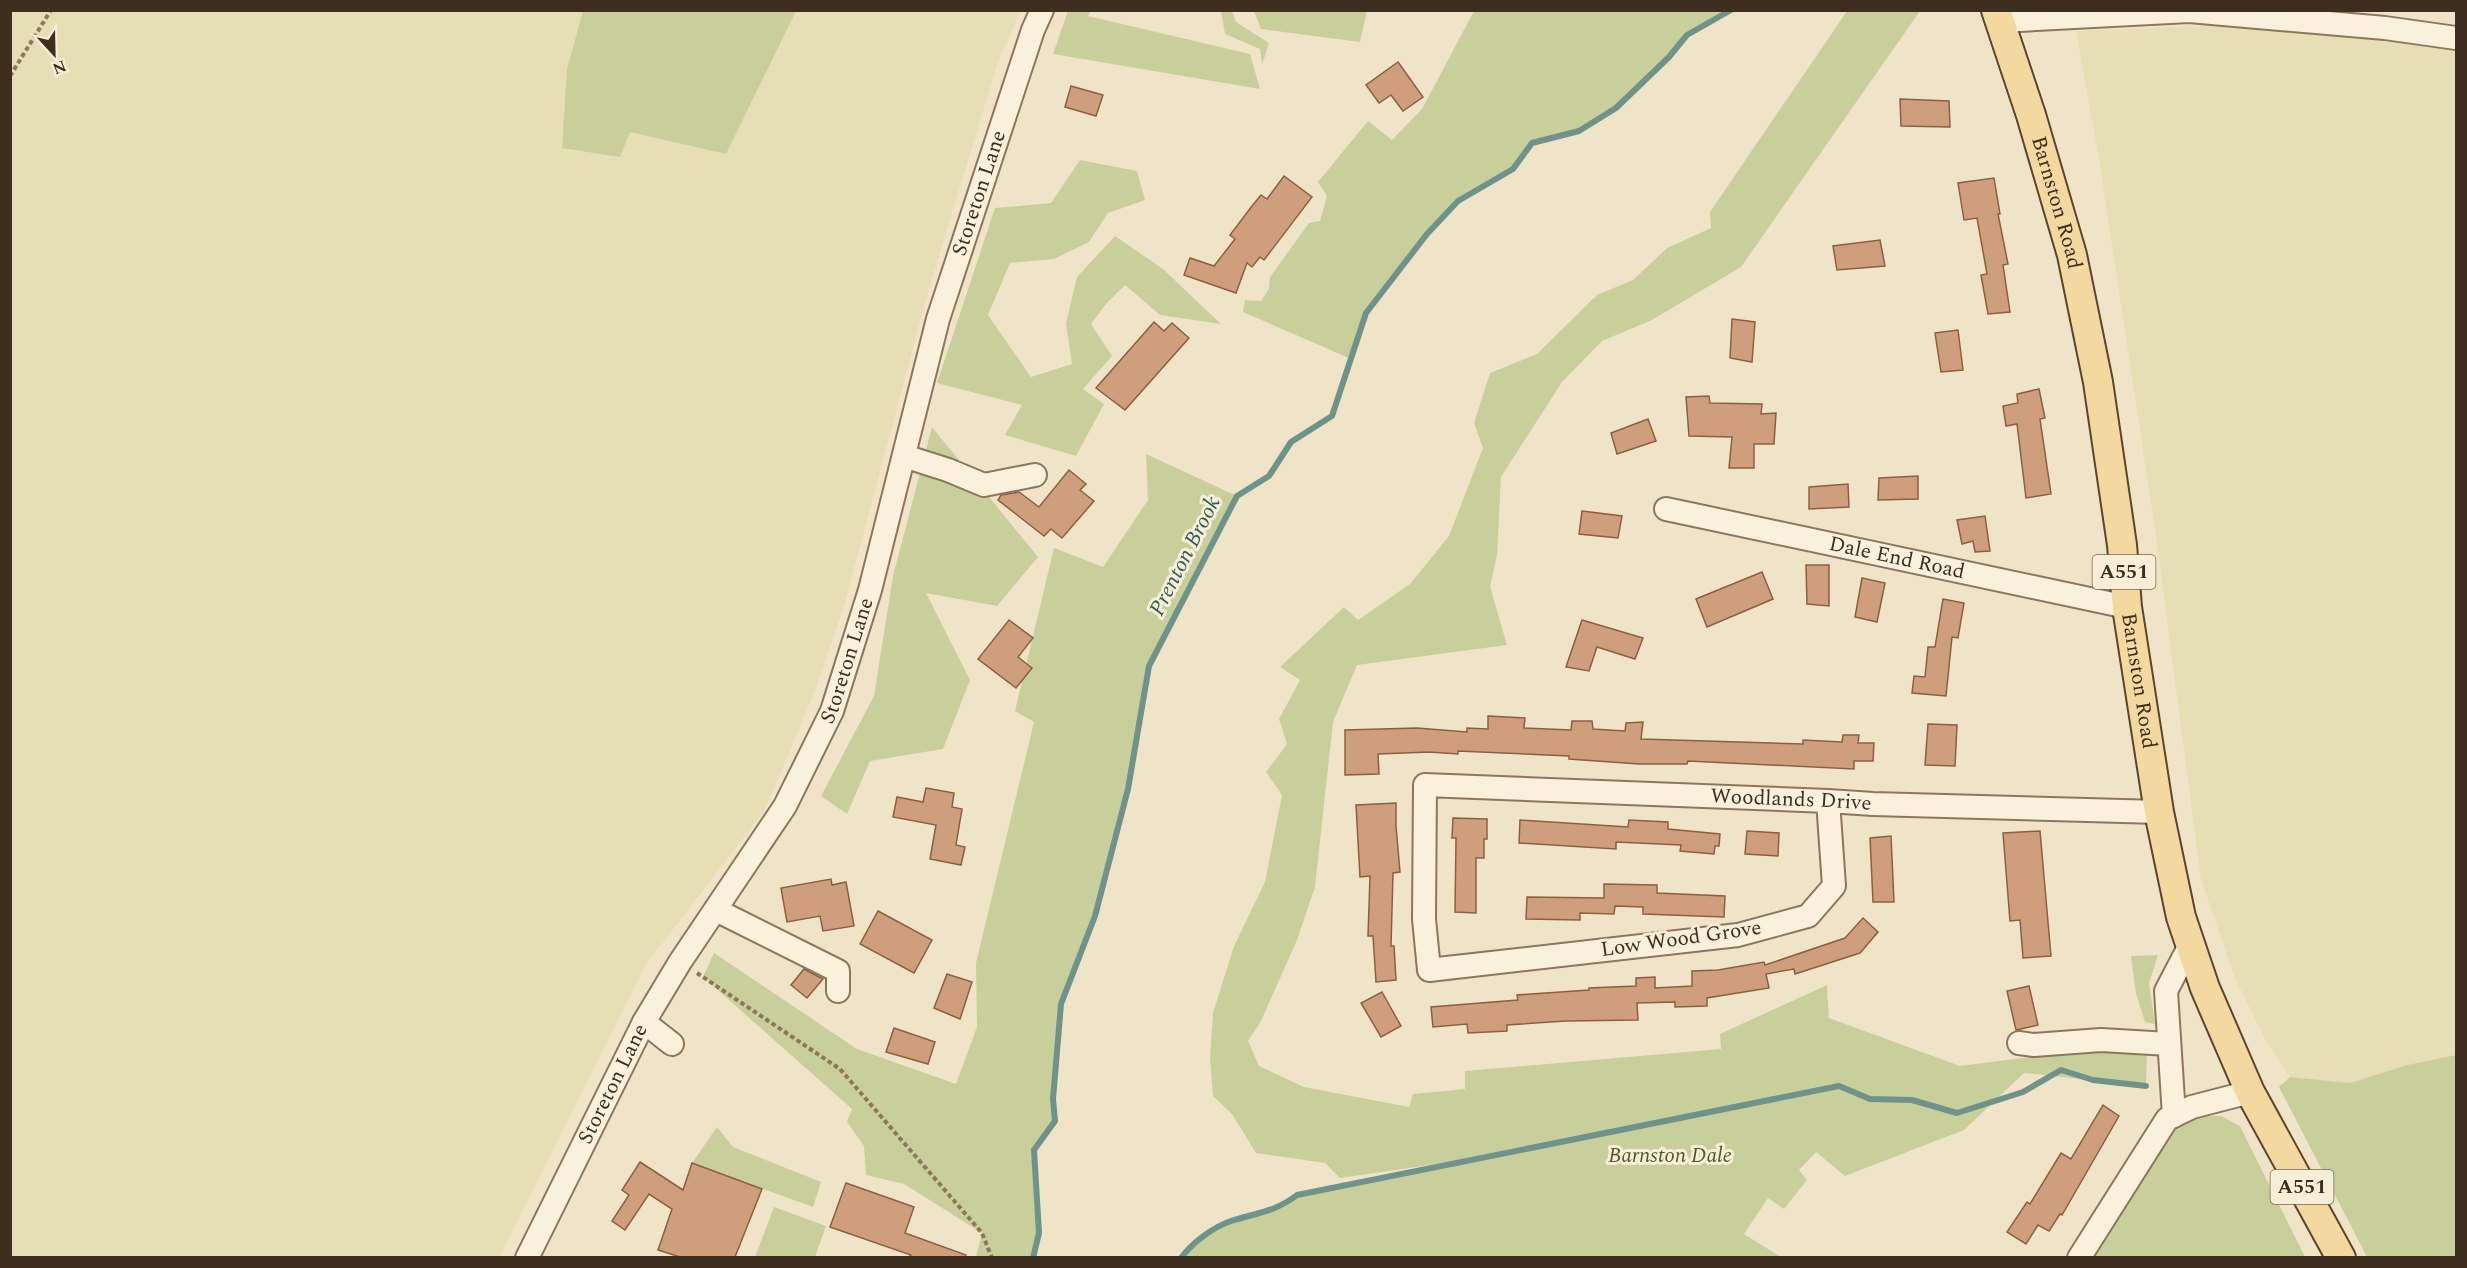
<svg xmlns="http://www.w3.org/2000/svg" width="2467" height="1268" font-family="Spectral,serif">
  <style>
    .farmland { fill: #e6deb5 }
    .green { fill: #c9cf9b }
    .lines { fill: none; stroke-linecap: round; stroke-linejoin: round }
    .stream { stroke: #6f938a; stroke-width: 6 }
    .building { fill: #cf9f7d; stroke: #8d5f41; stroke-width: 1.5 }
    .minor-casing { stroke: #8d765c; stroke-width: 26 }
    .major-casing { stroke: #5b4430; stroke-width: 32 }
    .path { stroke: #8d765c; stroke-width: 4; stroke-dasharray: 4.5 3; stroke-linecap: butt }
    .minor { stroke: #faf1dc; stroke-width: 22 }
    .major { stroke: #f3d9a0; stroke-width: 28 }
    .labels { text-anchor: middle; dominant-baseline: central; stroke-width: 6; stroke-linejoin: round; paint-order: stroke }
    .shield { fill: #f7eed8; stroke: #756857; stroke-width: 1.5 }
    .shield-label { font-size: 20px; font-weight: bold; fill: #3d2e20 }
    .street-label { font-size: 21px; fill: #3d2e20; stroke: #f7eed8 }
    .park-label { font-size: 21px; font-style: italic; fill: #4d5a26; stroke: #f7eed8 }
    .water-label { font-size: 22px; font-style: italic; fill: #2f5d5a; stroke: #f7eed8 }
  </style>
  <rect width="100%" height="100%" fill="#f0e4c8"/>
  <g class="farmland">
    <path d="M10 11H583L567 69 630 131 726 154 796 11H1021L999 59 929 288 844 606 815 691 765 810 647 963 499 1257H11Z"/>
    <path d="M2230 25 2456 45V1055L2407 1065 2350 1083 2290 1077 2265 1039 2234 976 2201 879 2155 529 2099 159 2076 31Z"/>
  </g>
  <g class="green">
    <path d="M583 11V10L796 11 726 154 630 132 620 157 562 148 567 69Z"/>
    <path d="M1068 11H1091L1088 16 1250 54 1260 89 1053 54Z"/>
    <path d="M1221 11H1232L1236 22 1269 43 1262 65 1260 49 1225 34Z"/>
    <path d="M1254 11H1367L1360 42 1261 29Z"/>
    <path d="M1474 11H1731L1687 35 1669 57 1616 108 1579 131 1532 143 1513 169 1458 201 1427 234 1366 313 1351 359 1243 312 1245 300 1261 301 1269 289 1270 277 1309 223 1320 221 1327 196 1318 182 1368 121 1392 140 1422 109Z"/>
    <path d="M1847 11H1920L1741 267 1652 320 1602 341 1562 382 1501 477 1497 555 1490 587 1507 645 1357 665 1333 722 1315 887 1297 940 1261 1021 1248 1041 1259 1066 1304 1087 1409 1107 1413 1094 1465 1089V1071L1721 1049 1720 1034 1827 985 1829 1018 1960 1066 2147 1042 2146 1086 2024 1073 1964 1130 1845 1176 1816 1152 1799 1170 1807 1180 1784 1209 1768 1198 1744 1234 1781 1257 1181 1258C1192 1243 1213 1227 1231 1221 1256 1213 1275 1212 1297 1195L1492 1156 1340 1178 1325 1163 1256 1153 1232 1114 1213 1096 1210 1058 1213 1013 1234 946 1265 882 1282 795 1266 772 1287 744 1279 719 1300 680 1280 667 1344 607 1358 620 1410 584 1449 536 1483 448 1474 423 1490 373 1537 354 1597 295 1633 280 1667 248 1711 228 1710 212Z"/>
    <path d="M1080 160 1137 171 1145 200 1108 213 1089 242 1054 259 1010 263 988 315 1031 377 1072 364 1066 323 1077 277 1115 236 1163 269 1221 324 1160 315 1125 285 1105 305 1091 324 1112 356 1083 389 1104 404 1076 456 1005 435 1022 405 937 383 995 208 1051 203Z"/>
    <path d="M932 427 1038 557 997 606 926 593 970 680 943 749 870 761 847 814 821 796 874 696 893 576Z"/>
    <path d="M1146 454 1237 496 1149 666 1128 789 1095 916 1061 1004 1053 1099 1055 1121 1034 1150 1039 1233 1033 1257H976L982 1233 904 1184 866 1175 864 1146 847 1122 852 1109 703 977 714 953 857 1049 956 1084 977 1027 976 963 1034 722 1015 711 1054 548 1103 567 1148 500Z"/>
    <path d="M2158 955 2149 983 2155 1024 2145 1022 2136 994 2131 956Z"/>
    <path d="M2456 1055V1257H2367L2279 1087 2290 1077 2350 1083 2407 1065Z"/>
    <path d="M2196 1116H2221L2240 1126 2305 1257 2087 1258 2163 1129Z"/>
    <path d="M717 1127 733 1147 821 1182 813 1207 692 1163Z"/>
    <path d="M774 1207 826 1226 815 1257H755Z"/>
  </g>
  <g class="lines">
    <g class="stream">
      <path d="M1033 1258 1039 1233 1034 1150 1055 1121 1053 1099 1061 1004 1095 916 1128 789 1149 666 1237 496 1269 476 1291 442 1332 416 1366 313 1427 234 1458 201 1513 169 1532 143 1579 131 1616 108 1669 57 1687 35 1731 10"/>
      <path d="M1181 1258C1192 1243 1213 1227 1231 1221 1256 1213 1275 1212 1297 1195L1839 1086 1870 1099 1912 1100 1957 1113 2023 1092 2061 1070 2093 1080 2146 1086"/>
    </g>
  </g>
  <g class="building">
    <path d="M1398 62 1423 97 1403 111 1391 95 1379 103 1366 85Z"/>
    <path d="M1071 86 1103 95 1096 116 1065 107Z"/>
    <path d="M1900 99 1949 101 1950 127 1901 126Z"/>
    <path d="M1284 176 1312 197 1264 260 1260 257 1252 267 1247 263 1236 293 1184 275 1190 258 1214 266 1235 239 1230 235 1252 206 1261 195 1267 199Z"/>
    <path d="M1994 178 2000 214H1998L2008 264 2003 265 2010 312 1988 314 1981 275 1987 274 1977 218 1964 220 1958 183Z"/>
    <path d="M1880 240 1885 266 1837 270 1833 246Z"/>
    <path d="M1732 319 1755 322 1752 362 1730 358Z"/>
    <path d="M1154 322 1164 331 1172 323 1189 338 1125 410 1096 388Z"/>
    <path d="M1958 330 1963 370 1941 372 1935 333Z"/>
    <path d="M2039 389 2045 418 2040 419 2051 494 2026 498 2017 424 2006 426 2003 406 2018 403 2017 394Z"/>
    <path d="M1709 396 1710 403 1762 404 1761 414 1776 413 1774 444H1754V468H1729L1732 437 1689 436 1686 397Z"/>
    <path d="M1648 419 1656 441 1617 454 1611 433Z"/>
    <path d="M1069 470 1086 484 1080 490 1094 501 1062 538 1051 529 1044 536 998 500 1001 495 1019 492 1039 507Z"/>
    <path d="M1918 476V499L1878 500 1879 478Z"/>
    <path d="M1848 484 1849 507 1809 509V487Z"/>
    <path d="M1582 511 1622 516 1618 538 1579 534Z"/>
    <path d="M1985 516 1990 551 1975 552 1973 541 1962 544 1957 520Z"/>
    <path d="M1806 565H1829V606L1807 604Z"/>
    <path d="M1762 572 1773 599 1707 627 1696 599Z"/>
    <path d="M1862 578 1885 583 1877 622 1855 617Z"/>
    <path d="M1943 599 1964 603 1958 638 1952 637 1946 696 1912 693 1914 676 1925 677 1928 647H1935Z"/>
    <path d="M1009 620 1033 638 1018 657 1032 668 1016 688 978 659Z"/>
    <path d="M1582 620 1643 638 1635 659 1597 647 1589 671 1566 667Z"/>
    <path d="M1488 716 1525 718 1524 728 1571 730 1572 721H1592L1593 729 1625 731 1626 723 1643 722 1641 739 1803 744V740L1842 742 1843 735H1859L1858 743H1874L1873 761H1854V769L1688 761 1687 764H1639L1569 759V756L1458 751V754L1429 752 1378 754 1379 774 1345 775V730L1417 728 1467 732V728L1488 729Z"/>
    <path d="M1928 724 1957 725 1955 766 1925 765Z"/>
    <path d="M926 788 954 793 952 807 962 809 956 845 965 847 961 865 930 859 936 825 893 817 897 797 923 802Z"/>
    <path d="M1396 803V826L1400 872 1393 873 1391 946H1394L1396 980 1376 982 1373 936H1368L1370 876 1360 877 1356 805Z"/>
    <path d="M1453 818 1487 819V839H1484V858H1476V913L1455 912 1456 838H1452Z"/>
    <path d="M1520 820 1628 827 1629 820 1668 822V829L1720 834 1719 846H1715L1714 854 1680 851 1681 845 1616 842V849L1519 843Z"/>
    <path d="M1747 831 1779 833 1778 856 1745 854Z"/>
    <path d="M2040 831 2051 956 2023 958 2020 920 2010 921 2003 833Z"/>
    <path d="M1891 836 1894 902H1873L1870 838Z"/>
    <path d="M831 879 832 885 846 882 854 926 823 931 820 916 787 922 781 888Z"/>
    <path d="M1604 884 1657 885V893L1725 896 1724 917 1643 914V907L1615 906 1614 914 1580 913V920L1526 919 1527 897 1604 898Z"/>
    <path d="M878 911 932 940 914 973 860 944Z"/>
    <path d="M1863 918 1878 932 1860 953 1795 974 1794 969 1766 974 1769 988 1707 998V1006L1675 1007V1002L1637 1003 1638 1020 1566 1021 1507 1025V1031L1468 1033 1467 1024 1433 1027 1431 1007 1518 1000 1517 995 1589 990V988L1636 986V978L1655 977V988L1692 986V971L1718 970 1764 962 1765 965 1845 938Z"/>
    <path d="M804 969 823 979 807 998 791 985Z"/>
    <path d="M947 974 972 982 960 1019 934 1008Z"/>
    <path d="M2029 986 2038 1025 2016 1030 2007 991Z"/>
    <path d="M1382 992 1401 1026 1381 1037 1361 1003Z"/>
    <path d="M894 1028 935 1042 928 1064 886 1052Z"/>
    <path d="M2103 1105 2119 1116 2062 1215 2060 1214 2049 1231 2038 1225 2026 1244 2007 1232 2027 1202 2030 1204 2061 1153 2071 1159Z"/>
    <path d="M640 1162 683 1190 692 1163 762 1189 735 1257H680L658 1250 672 1209 649 1194 625 1230 612 1221 629 1195 622 1190Z"/>
    <path d="M846 1183 914 1207 905 1233 966 1255V1257H909L911 1255 830 1227Z"/>
  </g>
  <g class="lines">
    <defs>
      <g id="minor">
        <path d="M2001 21 2189 11 2385 28 2456 38"/>
        <path d="M904 456 948 470 984 485 1035 475"/>
        <path id="s1" d="M1666 509 2127 607"/>
        <path id="s2" d="M1828 801 1834 886 1808 916 1738 935 1429 970 1424 919 1425 785 1828 801 1873 804 2159 812"/>
        <path d="M716 910 838 971V991"/>
        <path d="M644 1022 672 1044"/>
        <path d="M2019 1043 2034 1045 2101 1040 2169 1044"/>
        <path d="M2174 1116 2166 991 2190 945"/>
        <path id="s3" d="M527 1258 644 1022 680 962 785 806 832 711 870 590 938 319 1033 30 1042 10"/>
        <path d="M2079 1258 2167 1119 2192 1107 2250 1092"/>
      </g>
      <g id="major">
        <path id="s4" d="M1996 10 2031 115 2072 255 2098 382 2122 545 2127 607 2159 812 2181 917 2205 988 2250 1092 2341 1258"/>
      </g>
    </defs>
    <use href="#minor" class="minor-casing"/>
    <use href="#major" class="major-casing"/>
    <g class="path">
      <path d="M10 76 51 10"/>
      <path d="M697 973 840 1069 982 1233 992 1258"/>
    </g>
    <use href="#minor" class="minor"/>
    <use href="#major" class="major"/>
  </g>
  <g class="labels">
    <g class="shield">
      <rect x="2092.5" y="555" width="63" height="34" rx="4.5"/>
      <rect x="2270.5" y="1170" width="63" height="34" rx="4.5"/>
    </g>
    <g class="shield-label">
      <text x="2124" y="572">A551</text>
      <text x="2302" y="1187">A551</text>
    </g>
    <g class="street-label">
      <text stroke="none"><textPath href="#s3" startOffset="1166">Storeton Lane</textPath></text>
      <text stroke="none"><textPath href="#s4" startOffset="202">Barnston Road</textPath></text>
      <text stroke="none"><textPath href="#s1" startOffset="236">Dale End Road</textPath></text>
      <text stroke="none"><textPath href="#s3" startOffset="680">Storeton Lane</textPath></text>
      <text stroke="none"><textPath href="#s4" startOffset="688">Barnston Road</textPath></text>
      <text stroke="none"><textPath href="#s2" startOffset="1060">Woodlands Drive</textPath></text>
      <text transform="translate(1681 939) rotate(-8)">Low Wood Grove</text>
      <text stroke="none"><textPath href="#s3" startOffset="194">Storeton Lane</textPath></text>
    </g>
    <g class="park-label">
      <text x="1670" y="1156">Barnston Dale</text>
    </g>
    <g class="water-label">
      <text transform="translate(1185 556) rotate(-63)">Prenton Brook</text>
    </g>
  </g>
  <rect width="2467" height="1268" fill="none" stroke="#3d2e20" stroke-width="24"/>
  <g transform="translate(54 54) rotate(158)" stroke="#f7eed8" stroke-width="4.5" paint-order="stroke">
  <path d="M0-4.5L10 22L0 15L-10 22Z" fill="#3d2e20"/>
  <text y="-9" font-size="16" font-weight="bold" text-anchor="middle" fill="#3d2e20">N</text>
  </g>
</svg>
